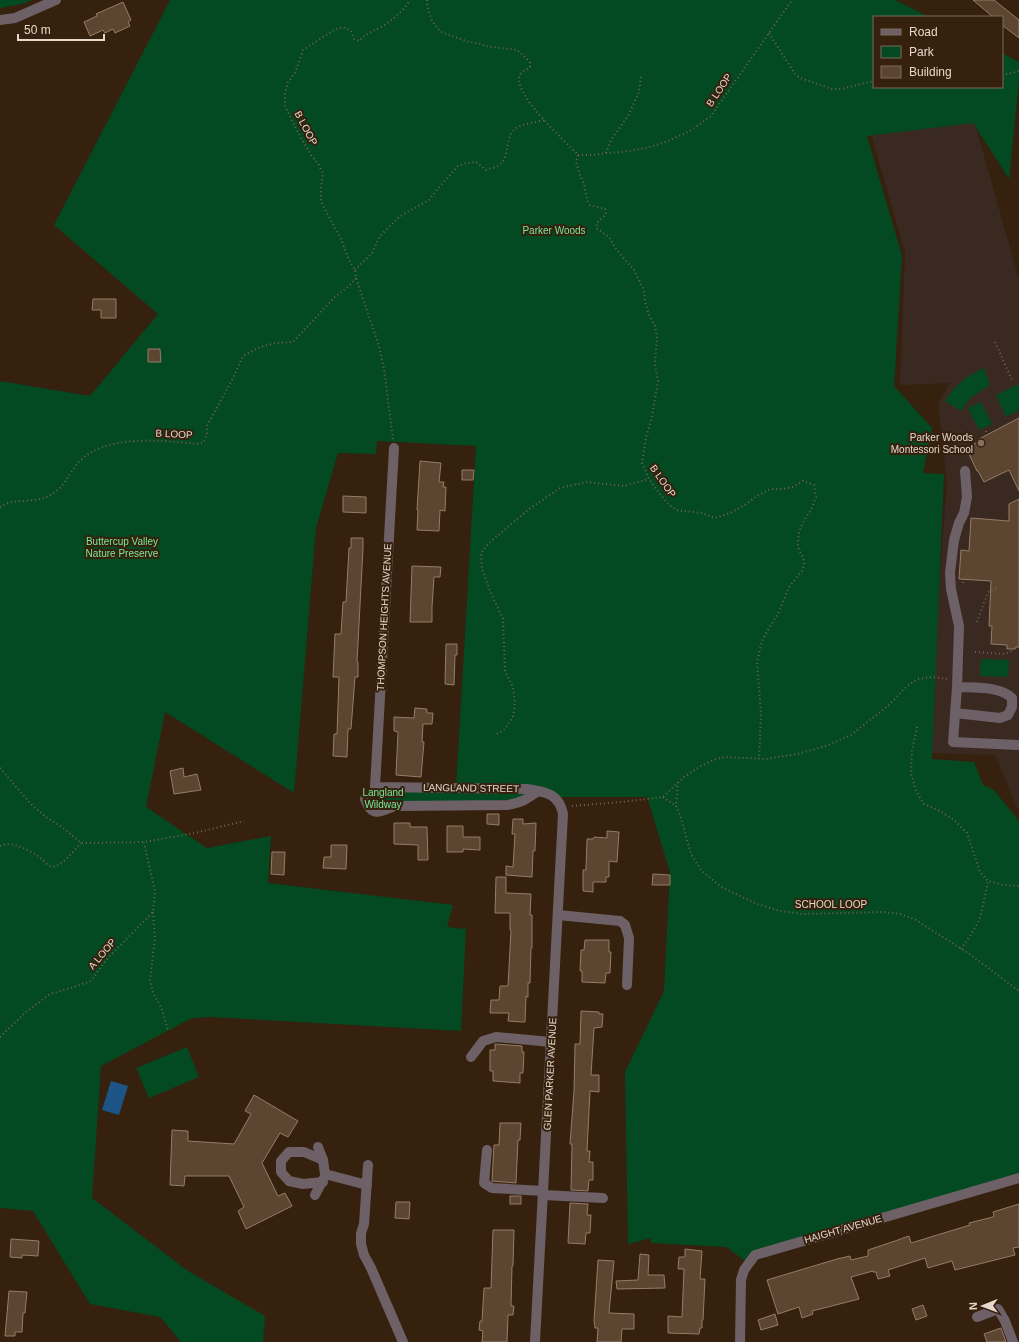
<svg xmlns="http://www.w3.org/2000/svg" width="1019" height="1342" font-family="Arial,sans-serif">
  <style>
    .education { fill: #3a2921 }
    .green { fill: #034a23 }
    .water { fill: #1c5585 }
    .building { fill: #5c4631; stroke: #957d67 }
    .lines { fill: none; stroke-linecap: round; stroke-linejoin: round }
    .path { stroke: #746251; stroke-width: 2; stroke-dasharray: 1 3; stroke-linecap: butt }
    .minor { stroke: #6d6066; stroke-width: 10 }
    .education-dot { fill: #8d6e63; stroke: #35210d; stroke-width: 1.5 }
    .labels { text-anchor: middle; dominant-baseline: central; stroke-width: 4; stroke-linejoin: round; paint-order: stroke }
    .street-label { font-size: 10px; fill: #e6d8cc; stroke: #35210d }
    .park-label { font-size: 10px; fill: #77ea9b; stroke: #35210d }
    .poi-label { font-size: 10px; fill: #e6d8cc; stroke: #35210d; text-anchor: end }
  </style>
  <rect width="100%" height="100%" fill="#35210d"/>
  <path class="education" d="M973 117 1019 279V812L995 755 927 753V740L947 484 938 403 950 383 900 385 905 253 870 130Z"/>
  <g class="green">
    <path d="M0 0H32L22 4 0 8Z"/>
    <path d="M170 0H895L929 17H874V87H1002V53L1019 62V80L1009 179 973 123 867 136 902 256 894 386 932 428 923 473 944 474 932 759 974 762 983 785 994 790 1019 821V1173L928 1205 748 1263 726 1247 651 1243V1238L628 1244 625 1072 664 991 670 872 647 797H530L527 799 396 806 376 812 365 799 371 794 375 787 456 788 476 446 377 441 376 454 338 453 316 528 294 793 165 712 146 807 207 848 271 836 268 883 453 905 447 927 466 929 461 1031 211 1017 192 1018 101 1066 92 1198 188 1271 265 1316 263 1342H181L160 1317 90 1304 33 1211 0 1208V381L90 396 158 314 54 225Z"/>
    <path d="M984 368 990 385 970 398 961 411 945 401C955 386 967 375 984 368Z"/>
    <path d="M1019 384V410L1006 417 996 395Z"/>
    <path d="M981 402 992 424 979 430 968 408Z"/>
    <path d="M981 659 1009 660 1008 677 980 676Z"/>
    <path d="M187 1047 199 1077 149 1098 136 1068Z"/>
  </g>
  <path class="water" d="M111 1081 128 1086 119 1115 102 1110Z"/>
  <g class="building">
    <path d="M973 0H994L1019 20V38L1002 25V17H993Z"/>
    <path d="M123 2 131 20 128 22 130 26 115 33 113 29 105 33 103 30 90 36 84 22 97 16 96 14Z"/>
    <path d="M93 299H116V318H101V310H92Z"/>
    <path d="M148 349H160L161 362H148Z"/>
    <path d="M1019 418V491L1009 470 984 482 978 471H977L966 448 980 441 979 439Z"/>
    <path d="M420 461 441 463 439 482H444L443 487H446L445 511 440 510 439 531 417 530 418 510H417Z"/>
    <path d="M462 470H474L473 480H462Z"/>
    <path d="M343 496 366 497V513L343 512Z"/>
    <path d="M1019 499V647H1016L1015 649H1007V645L991 644 992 626H989L991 581 959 579 961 550 969 551 971 518 1009 521V504Z"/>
    <path d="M351 538H363V548L357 662H358V677H355L351 729H348L347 757 333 756 334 734H337L339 677H333L335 634H341L343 602H346L349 548H351Z"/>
    <path d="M412 566 441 567 440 577H434L432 607V622H410Z"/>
    <path d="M446 644H457V655H455L454 685 445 684Z"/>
    <path d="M415 708 427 709V713H433L432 724H423L422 742H424L421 777 396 775 398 732 394 731V717L414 718Z"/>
    <path d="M183 768 184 777 197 774 201 790 174 794 170 771Z"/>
    <path d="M487 814H499V825L487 824Z"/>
    <path d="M513 819H523V824L536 823 535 851H533L532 877 506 875V866L513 867 515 834H512Z"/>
    <path d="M394 823H410V827H427L428 860H418V845L394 844Z"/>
    <path d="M447 826H463V837H480V850L463 849V852H447Z"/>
    <path d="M607 831 619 832 617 862 609 861V877H606V882H593V892L583 891V870H586L587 839H593L594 837 607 838Z"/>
    <path d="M331 845H347L346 869 323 868 324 857H331Z"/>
    <path d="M272 852H285L284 875 271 874Z"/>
    <path d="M653 874 670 875V885H652Z"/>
    <path d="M496 877H506V893L531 894 530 915H532V948H531L530 983H528V997L526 996 525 1022H523L508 1021 509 1013H490L491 1000H499L500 986H508L511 930H510V913H495Z"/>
    <path d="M585 940H609V952H611L610 973H606L605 983 582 982V971H580L581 950H584Z"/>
    <path d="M581 1011 599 1012V1014H603L602 1027 594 1028 591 1075H599V1092L590 1091 587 1151H590L589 1162H593V1180H589L588 1191 571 1190 572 1144H570L574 1091 575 1044H580Z"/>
    <path d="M495 1044 522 1046V1052H524L523 1073H520V1083L493 1081V1071H490V1050H495Z"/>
    <path d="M254 1095 298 1121 288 1137 280 1133 262 1163 278 1196 285 1193 292 1206 246 1229 238 1211 244 1207 229 1176H185L184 1186 170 1185 172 1130 188 1131V1141L234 1144 251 1114 245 1111Z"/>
    <path d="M500 1123H521L520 1140H518L516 1183 492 1181 494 1145H499Z"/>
    <rect x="510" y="1196" width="11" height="8"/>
    <path d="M396 1202H410L409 1219 395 1218Z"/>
    <path d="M570 1203 588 1204 587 1215H591L590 1233H586L585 1244 568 1243Z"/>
    <path d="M1019 1204V1247L1013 1248 1015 1255 955 1270 952 1261 928 1268 925 1258 888 1270 890 1276 878 1279 876 1272H873V1271L851 1277 859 1299 812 1311 813 1314 802 1318 799 1307 778 1314 767 1280 837 1259 850 1256 851 1260 868 1256V1250L895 1241 909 1236 911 1243 970 1225 969 1223 993 1217 994 1216 993 1212Z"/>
    <path d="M493 1230H514L513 1266H512L511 1306H514L513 1315H508L507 1342H482L483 1331 479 1330 480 1321H482L484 1288H491Z"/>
    <path d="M11 1239 39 1241 38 1256 22 1255V1258L10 1257Z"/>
    <path d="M685 1249 702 1251 700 1279H705L703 1320H702V1328H700L699 1334 668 1333V1316L682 1317 684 1269H678L679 1257H685Z"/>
    <path d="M640 1254 649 1255 648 1275H664L665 1288 617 1289 616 1281 638 1280Z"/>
    <path d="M598 1260 614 1261 609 1313 634 1314V1329H622L621 1342H597L598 1328H595L594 1321Z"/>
    <path d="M9 1291 27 1292 25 1313H23L22 1332H15V1336H5Z"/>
    <path d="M923 1305 927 1316 916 1320 912 1309Z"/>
    <path d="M775 1314 778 1325 761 1330 758 1320Z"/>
    <path d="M1001 1328 1006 1342H987L984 1334Z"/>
  </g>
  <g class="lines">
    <g class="path">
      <path d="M427 0 428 9 432 21 441 32 469 42 481 44 485 46 517 50 527 59 530 63V67C526 70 520 72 519 77 516 97 564 140 578 155L576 162 580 175 584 184 587 200 590 205 605 209 606 214 597 223 596 228 609 237 616 249 634 270 644 290 645 301 649 315 655 326 657 337 655 365 658 381 655 399 651 421 646 437 642 463 649 479 659 493 668 504 676 510 702 513 715 518 730 513 745 505 757 496 770 489H783L793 487 803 481 814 485 816 497 811 510 804 520 799 532 798 540V547L804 560V566L802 571 789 587 778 614 769 628 762 641 757 662 761 714 759 758"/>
      <path d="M769 33 795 74 800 78 832 89H841L874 81"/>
      <path d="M1002 74H1008L1019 71"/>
      <path d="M606 153 611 140 628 116 639 92 641 77"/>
      <path d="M578 155H592L606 153 623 152 646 148 666 142 690 131 711 116 792 0"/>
      <path d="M355 270 372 253 380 236 399 217 429 200 440 186 458 166 466 163 476 162 486 170C490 168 495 168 498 166 511 158 504 138 515 129 521 124 537 122 545 120"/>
      <path d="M995 342 1012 380"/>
      <path d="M986 431 987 434"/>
      <path d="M393 439 384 369 379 346 356 278 355 270 349 260 341 239 321 202V187L323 174 319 165 311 155 296 129 285 106V93L288 82 295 73 303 50 334 30 343 27 351 31 354 39 359 41C366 33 374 31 383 26 392 20 405 10 410 0"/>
      <path d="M0 507C4 505 7 503 11 502 26 500 43 502 55 492 65 485 70 472 78 463 103 434 162 440 197 444L204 442 207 434V426L233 378 243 356 260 347 276 343 293 342 335 297 349 286 356 278"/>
      <path d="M963 583V579"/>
      <path d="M977 622 988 592 996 588 997 585"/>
      <path d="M975 652 1005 654 1012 651V649"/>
      <path d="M917 727 912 751 911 773 916 791 924 804 940 811 954 820 967 833 980 872 988 881 1004 885 1019 886"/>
      <path d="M497 734 505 729 513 717 515 703 513 687 505 671 503 619 490 591 482 569 481 553 488 544 529 509 560 488 587 482 624 486 649 479"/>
      <path d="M0 768 30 803 46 817 62 827 81 843 144 842 195 833 244 821"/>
      <path d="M678 782 676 806 680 815 691 854 701 870 721 887 757 904 780 911 803 914 884 912 901 914 916 920 971 955 1019 991"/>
      <path d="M663 797 676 806"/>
      <path d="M572 806 621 802 663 797 684 777 701 766 716 759 726 757 765 759 778 757 797 754 826 746 851 735 889 705 907 686 918 679 932 677 947 679"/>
      <path d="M0 846C11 840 28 850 38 856 46 862 50 872 61 863 69 858 75 849 81 843"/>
      <path d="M153 912 155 938 150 980 153 993 162 1009 168 1031"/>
      <path d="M961 949 970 936 980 919 988 881"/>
      <path d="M0 1037 26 1012 50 994 71 988 91 981 106 960 153 912 155 891 144 843"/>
    </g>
    <g class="minor">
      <path d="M0 20 15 18 56 0"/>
      <path d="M394 448 375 787 527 789C545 792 559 793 563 814L535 1342"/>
      <path d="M965 471 967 497 964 513 959 523 954 540 950 573 951 589 959 626 957 687 953 742 1019 745"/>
      <path d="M955 713 1000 718 1008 715 1012 707V698C1000 686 974 688 957 687"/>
      <path d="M365 799C373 820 380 810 396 806L507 805C521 803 527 799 538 791"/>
      <path d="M558 915 620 921 625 925 629 938 627 985"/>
      <path d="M471 1057 483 1041 496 1037 551 1042"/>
      <path d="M318 1147 323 1160 325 1174 367 1185"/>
      <path d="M487 1150 484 1183 492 1188 543 1191"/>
      <path d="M323 1160 304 1152H289L281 1161V1172L289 1181 303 1184 323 1182"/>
      <path d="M368 1165 364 1224 361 1233V1244L364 1255 371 1268 403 1342"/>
      <path d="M315 1195 324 1178"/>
      <path d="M543 1195 603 1198"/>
      <path d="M977 1317 998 1309 1005 1321 1013 1342"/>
      <path d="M740 1342 741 1280 744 1270 755 1255 1019 1178"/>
    </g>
  </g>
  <circle class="education-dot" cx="981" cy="443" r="4"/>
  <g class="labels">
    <g class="street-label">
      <text transform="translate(719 90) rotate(-56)">B LOOP</text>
      <text transform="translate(306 128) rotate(62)">B LOOP</text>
      <text transform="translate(174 434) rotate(3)">B LOOP</text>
      <text transform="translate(663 481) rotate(55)">B LOOP</text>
      <text transform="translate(384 617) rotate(-87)">THOMPSON HEIGHTS AVENUE</text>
      <text transform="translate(471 788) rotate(1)">LANGLAND STREET</text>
      <text x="831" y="904">SCHOOL LOOP</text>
      <text transform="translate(102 954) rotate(-50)">A LOOP</text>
      <text transform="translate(550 1074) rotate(-87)">GLEN PARKER AVENUE</text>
      <text transform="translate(843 1229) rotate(-16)">HAIGHT AVENUE</text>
    </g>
    <g class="park-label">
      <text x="554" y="230">Parker Woods</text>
      <text x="122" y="541">Buttercup Valley<tspan x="122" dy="12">Nature Preserve</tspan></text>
      <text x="383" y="792">Langland<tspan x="383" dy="12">Wildway</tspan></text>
    </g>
    <g class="poi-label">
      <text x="973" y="437">Parker Woods<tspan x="973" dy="12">Montessori School</tspan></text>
    </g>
  </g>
  <rect x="873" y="16" width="130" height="72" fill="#35210d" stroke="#7c6a59"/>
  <rect x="881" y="29" width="20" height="6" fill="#6d6066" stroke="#7c6a59"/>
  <text x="909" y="36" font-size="12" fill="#e6d8cc">Road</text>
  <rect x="881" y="46" width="20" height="12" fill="#034a23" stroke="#7c6a59"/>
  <text x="909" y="56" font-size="12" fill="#e6d8cc">Park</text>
  <rect x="881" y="66" width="20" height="12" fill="#5c4631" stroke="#7c6a59"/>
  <text x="909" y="76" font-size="12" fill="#e6d8cc">Building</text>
  <g transform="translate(983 1306) rotate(269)" stroke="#35210d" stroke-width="3" paint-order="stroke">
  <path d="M0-3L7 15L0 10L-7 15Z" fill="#e6d8cc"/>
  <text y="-6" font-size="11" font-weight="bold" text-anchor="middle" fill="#e6d8cc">N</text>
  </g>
  <path d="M18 34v6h86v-6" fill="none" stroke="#e6d8cc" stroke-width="2"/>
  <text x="24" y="34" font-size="12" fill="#e6d8cc" stroke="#35210d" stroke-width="3" paint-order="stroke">50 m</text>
</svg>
